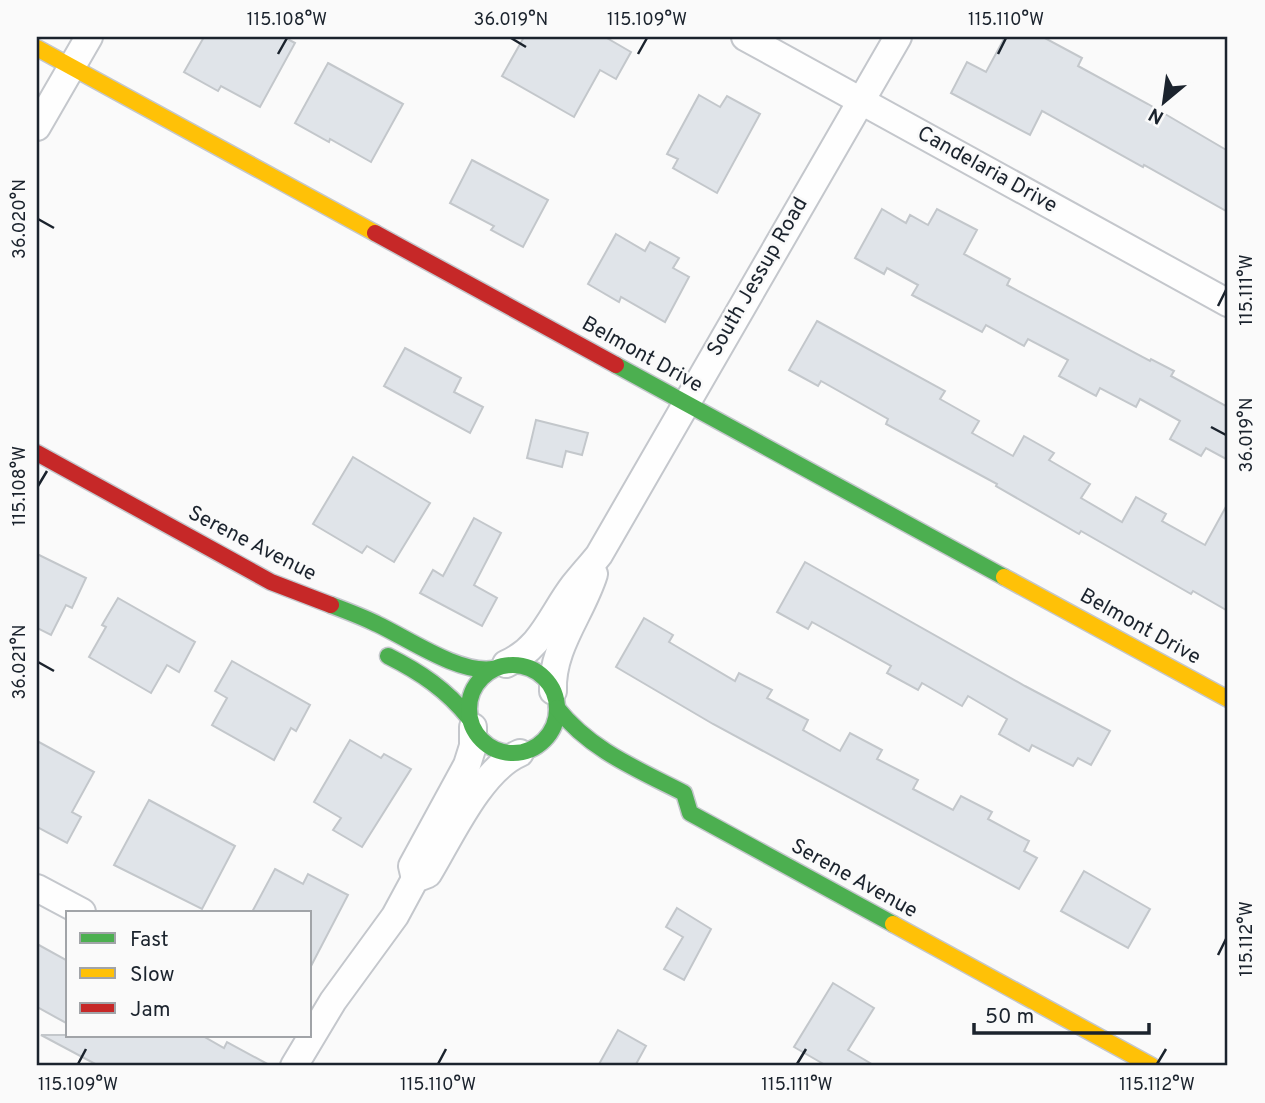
<svg xmlns="http://www.w3.org/2000/svg" width="1265" height="1103" font-family="Overpass,sans-serif">
  <style>
    .building { fill: #e0e4e9; stroke: #c3c7cb; stroke-width: 2 }
    .lines { fill: none; stroke-linecap: round; stroke-linejoin: round }
    .street-casing { stroke: #c4c7cc; stroke-width: 30 }
    .fast-casing { stroke: #c4c7cc; stroke-width: 19 }
    .slow-casing { stroke: #c4c7cc; stroke-width: 19 }
    .jam-casing { stroke: #c4c7cc; stroke-width: 19 }
    .street { stroke: #fefefe; stroke-width: 26 }
    .fast { stroke: #4caf50; stroke-width: 16 }
    .slow { stroke: #ffc107; stroke-width: 16 }
    .jam { stroke: #c62828; stroke-width: 16 }
    .ticks { fill: none; stroke: #1b232d; stroke-width: 2.5 }
    .labels { text-anchor: middle; dominant-baseline: central; stroke-width: 5; stroke-linejoin: round; paint-order: stroke }
    .street-label { font-size: 21px; fill: #1b232d; stroke: #fafafa }
    .neatline { fill: none; stroke: #1b232d; stroke-width: 2.5 }
    .ticks-label { font-size: 18px; text-anchor: middle; fill: #1b232d }
  </style>
  <rect width="100%" height="100%" fill="#fafafa"/>
  <g class="building">
    <path d="M204 37H284L295 43 260 107 221 86 218 91 184 72Z"/>
    <path d="M524 37H605L631 52 616 79 600 70 574 117 502 76Z"/>
    <path d="M1005 37H1043L1082 58 1078 66 1148 104 1228 151V212L1144 165 1143 167 1042 111 1030 135 951 93 967 62 986 72Z"/>
    <path d="M328 63 403 104 371 162 330 139 329 142 295 123Z"/>
    <path d="M699 95 720 107 727 96 760 114 717 193 673 168 678 159 667 154Z"/>
    <path d="M472 160 548 200 523 247 491 230 494 226 450 203Z"/>
    <path d="M882 209 906 223 910 215 928 225 937 209 977 230 964 254 1010 279 1007 285 1150 361 1151 359 1174 371 1171 376 1228 407V460L1206 448 1201 456 1170 439 1180 421 1140 399 1136 407 1100 388 1096 396 1059 376 1068 360 1028 339 1024 346 986 325 982 332 912 295 918 285 887 268 884 274 855 258Z"/>
    <path d="M616 234 645 251 650 242 679 258 673 268 689 277 665 322 621 297 619 302 588 284Z"/>
    <path d="M817 321 945 391 940 399 979 421 972 433 1013 456 1024 436 1054 453 1049 460 1090 484 1081 498 1122 522 1136 497 1166 514 1162 521 1205 545 1228 503V611L1193 591 1191 594 1081 531 1079 534 996 486 997 484 886 424 888 419 821 381 818 386 789 370Z"/>
    <path d="M405 348 461 378 454 392 483 407 470 433 384 386Z"/>
    <path d="M536 420 588 433 582 455 566 451 562 467 527 458Z"/>
    <path d="M353 457 430 503 394 562 367 546 362 553 313 524Z"/>
    <path d="M474 518 501 533 474 585 497 598 482 626 420 593 433 570 443 576Z"/>
    <path d="M37 554 86 578 72 608 66 605 51 635 37 628Z"/>
    <path d="M805 562 1025 686 1110 731 1091 765 1078 758 1073 766 1032 745 1029 751 999 734 1007 719 968 696 962 706 922 683 918 690 887 673 891 666 812 622 808 629 777 612Z"/>
    <path d="M118 598 195 642 179 672 167 665 151 693 89 657 106 627 102 625Z"/>
    <path d="M644 618 673 635 669 642 735 681 739 673 772 690 767 698 808 720 803 730 840 751 850 733 882 750 877 759 918 780 913 789 953 810 961 796 992 812 988 819 1029 841 1024 851 1037 858 1019 889 713 724 616 667Z"/>
    <path d="M232 661 310 705 296 731 291 728 274 760 212 725 227 698 215 691Z"/>
    <path d="M350 740 381 758 384 754 411 769 362 847 333 830 341 818 314 802Z"/>
    <path d="M37 741 94 772 72 812 81 817 67 843 37 827Z"/>
    <path d="M149 800 235 846 202 909 114 865Z"/>
    <path d="M275 869 303 884 308 874 348 895 310 968V912H252Z"/>
    <path d="M1084 871 1150 909 1128 948 1061 911Z"/>
    <path d="M677 908 711 929 684 980 664 969 683 937 666 927Z"/>
    <path d="M37 944 68 961V1024L37 1007Z"/>
    <path d="M833 983 874 1008 848 1050 875 1066H827L794 1047Z"/>
    <path d="M618 1030 646 1046 635 1066H598Z"/>
    <path d="M41 1035H201L224 1048 227 1042 271 1066H99Z"/>
  </g>
  <g class="lines">
    <defs>
      <g id="street">
        <path d="M745 37 1228 303"/>
        <path d="M37 127 89 37"/>
        <path d="M506 664C542 648 551 615 574 585 582 575 591 565 599 555L898 37"/>
        <path d="M553 691C551 648 582 613 594 574"/>
        <path d="M415 879 412 866 467 765 473 746V727"/>
        <path d="M37 888 82 912"/>
        <path d="M294 1066 333 1001 395 916 415 879 428 874C450 838 480 770 520 753"/>
      </g>
      <g id="fast">
        <path d="M616 365 1004 577"/>
        <path d="M331 605C347 611 363 617 377 624 409 639 459 674 493 669"/>
        <path d="M388 656C420 672 447 690 469 718"/>
        <circle cx="513" cy="709" r="44"/>
        <path d="M557 708C590 750 637 769 684 793L690 813 893 924"/>
      </g>
      <g id="slow">
        <path d="M37 48 375 233"/>
        <path d="M1004 577 1228 699"/>
        <path d="M893 924 1152 1066"/>
      </g>
      <g id="jam">
        <path d="M375 233 616 365"/>
        <path d="M37 453 271 582 331 605"/>
      </g>
    </defs>
    <use href="#street" class="street-casing"/>
    <use href="#fast" class="fast-casing"/>
    <use href="#slow" class="slow-casing"/>
    <use href="#jam" class="jam-casing"/>
    <use href="#street" class="street"/>
    <use href="#fast" class="fast"/>
    <use href="#slow" class="slow"/>
    <use href="#jam" class="jam"/>
  </g>
  <path class="ticks" d="M511 38 526 47M278 54 287 38M638 54 647 38M998 54 1006 38M38 219 54 228M1218 306 1226 290M1211 427 1226 435M38 486 47 471M38 662 54 671M1218 955 1226 939M78 1064 86 1049M438 1064 446 1049M797 1064 806 1049M1157 1064 1166 1049"/>
  <g class="labels">
    <g class="street-label">
      <text transform="translate(987 170) rotate(29)">Candelaria Drive</text>
      <text transform="translate(758 277) rotate(-60)">South Jessup Road</text>
      <text transform="translate(642 355) rotate(29)">Belmont Drive</text>
      <text transform="translate(252 544) rotate(27)">Serene Avenue</text>
      <text transform="translate(1140 627) rotate(29)">Belmont Drive</text>
      <text transform="translate(854 879) rotate(29)">Serene Avenue</text>
    </g>
  </g>
  <rect width="1265" height="1103" fill="none" stroke="#fafafa" stroke-width="77"/>
  <rect x="66" y="911" width="245" height="126" fill="#fafafa" stroke="#a1a4a8" stroke-width="2"/>
  <rect x="80" y="933" width="35" height="10" fill="#4caf50" stroke="#a1a4a8" stroke-width="2"/>
  <text x="130" y="946" font-size="21" fill="#1b232d">Fast</text>
  <rect x="80" y="968" width="35" height="10" fill="#ffc107" stroke="#a1a4a8" stroke-width="2"/>
  <text x="130" y="981" font-size="21" fill="#1b232d">Slow</text>
  <rect x="80" y="1003" width="35" height="10" fill="#c62828" stroke="#a1a4a8" stroke-width="2"/>
  <text x="130" y="1016" font-size="21" fill="#1b232d">Jam</text>
  <g transform="translate(1164 102) rotate(209)" stroke="#fafafa" stroke-width="5" paint-order="stroke">
  <path d="M0-5L12 26L0 18L-12 26Z" fill="#1b232d"/>
  <text y="-10" font-size="19" font-weight="bold" text-anchor="middle" fill="#1b232d">N</text>
  </g>
  <path d="M974 1023v10h175v-10" fill="none" stroke="#1b232d" stroke-width="3.5"/>
  <text x="985" y="1023" font-size="21" fill="#1b232d" stroke="#fafafa" stroke-width="5" paint-order="stroke">50 m</text>
  <rect x="38" y="38" width="1188" height="1026" class="neatline"/>
  <g class="ticks-label">
    <text x="287" y="25">115.108°W</text>
    <text x="511" y="25">36.019°N</text>
    <text x="647" y="25">115.109°W</text>
    <text x="1006" y="25">115.110°W</text>
    <text transform="translate(19 219) rotate(-90)" y="6">36.020°N</text>
    <text transform="translate(1246 290) rotate(-90)" y="6">115.111°W</text>
    <text transform="translate(1246 435) rotate(-90)" y="6">36.019°N</text>
    <text transform="translate(19 486) rotate(-90)" y="6">115.108°W</text>
    <text transform="translate(19 662) rotate(-90)" y="6">36.021°N</text>
    <text transform="translate(1246 939) rotate(-90)" y="6">115.112°W</text>
    <text x="78" y="1090">115.109°W</text>
    <text x="438" y="1090">115.110°W</text>
    <text x="797" y="1090">115.111°W</text>
    <text x="1157" y="1090">115.112°W</text>
  </g>
</svg>
